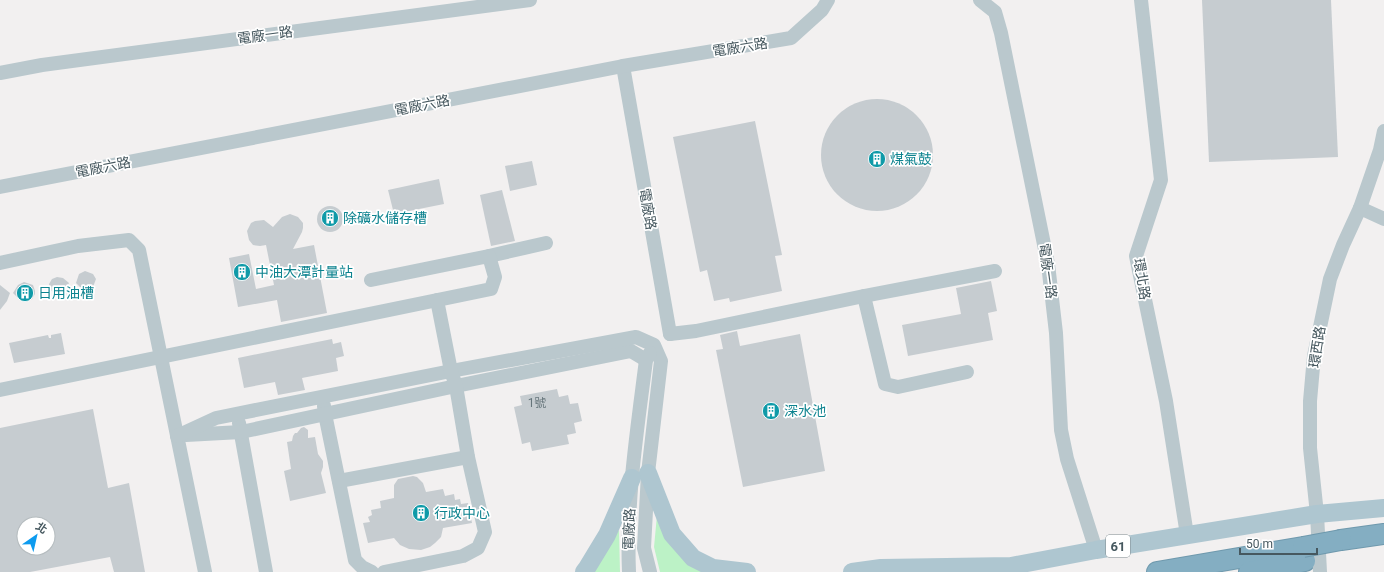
<svg xmlns="http://www.w3.org/2000/svg" width="1384" height="572" font-family="Roboto,'Noto Sans TC',sans-serif">
  <style>
    .green { fill: #bcf2c6 }
    .building { fill: #c6ccd0; fill-rule: evenodd }
    .lines { fill: none; stroke-linecap: round; stroke-linejoin: round }
    .highway-casing { stroke: #6f99ad; stroke-width: 22 }
    .minor { stroke: #bac8cd; stroke-width: 14 }
    .major { stroke: #aec6d0; stroke-width: 18 }
    .highway { stroke: #84aec2; stroke-width: 20 }
    .highway-bridge-casing { stroke: #6f99ad; stroke-width: 22; stroke-linecap: butt }
    .highway-bridge { stroke: #84aec2; stroke-width: 20 }
    .labels { text-anchor: middle; dominant-baseline: central; stroke-width: 3.5; stroke-linejoin: round; paint-order: stroke }
    .number-label { font-size: 12px; fill: #66757b }
    .shield { fill: #fff; stroke: #7e8a8f; stroke-width: 1 }
    .shield-label { font-size: 13px; font-weight: bold; fill: #46585f }
    .street-label { font-size: 14px; fill: #46585f; stroke: #fff }
    .culture-label { font-size: 14px; fill: #0d838f; stroke: #fff; text-anchor: start }
  </style>
  <rect width="100%" height="100%" fill="#f2f0f0"/>
  <g class="green">
    <path d="M657 515 713 572H660L654 547Z"/>
    <path d="M619 530 620 572H592Z"/>
  </g>
  <g class="building">
    <path d="M1202 0H1331L1338 157 1209 162Z"/>
    <circle cx="877" cy="155" r="56"/>
    <path d="M755 121 782 255 775 256 782 291 730 302 729 298 714 301 707 270 700 272 673 137Z"/>
    <path d="M532 161 537 185 510 191 505 166Z"/>
    <path d="M439 179 444 204 394 214 388 190Z"/>
    <path d="M502 190 515 241 491 246 480 195Z"/>
    <circle cx="330" cy="219" r="13"/>
    <path d="M290 214 298 217 303 223V228L302 232 293 249 314 245 327 313 281 322 277 300 238 307 229 258 249 254 256 289 274 285 266 245 260 246 253 245 249 240 247 231 251 223 255 221 264 220 273 227 282 217Z"/>
    <path d="M85 271 93 274 96 279 93 287 87 289 81 288 76 283 79 274Z"/>
    <path d="M57 277 63 278 69 283 65 291 58 295 50 290 49 284 52 279Z"/>
    <path d="M991 281 997 311 988 313 993 340 908 356 902 325 961 314 956 288Z"/>
    <path d="M24 282 33 285 35 291V294L32 299 26 302 20 300 13 293 18 285Z"/>
    <path d="M0 285 10 293 7 301 0 310Z"/>
    <path d="M737 331 740 346 800 334 825 471 743 487 716 350 723 349 720 335Z"/>
    <path d="M61 333 65 354 14 363 9 343 48 335 49 338H51V335Z"/>
    <path d="M332 339 333 344 341 342 344 356 336 358 338 371 302 378 305 390 278 395 275 382 244 388 238 358Z"/>
    <path d="M557 389 559 397 568 395 570 404 578 403 582 421 574 423 576 433 567 435 569 444 532 451 530 442 522 444 514 407 522 405 520 396Z"/>
    <path d="M93 409 108 488 129 483 145 572H114L110 557 30 572H0V428ZM24 524H48V548H24Z"/>
    <path d="M304 427 308 430V438L315 437 318 454 323 461V467L321 473 326 493 290 501 284 471 291 469 287 442 292 441 293 436 295 433H297L301 428Z"/>
    <path d="M413 476 417 477 423 483 426 492 443 489 445 496 454 494 455 500 460 499 461 504 468 503 472 523 443 528 441 537 435 543 430 547 421 550 409 549 400 545 394 538 368 543 363 523 370 522 368 517 372 515 371 510 381 508 380 501 394 498V485L398 479Z"/>
  </g>
  <g class="lines">
    <defs>
      <g id="highway">
        <path d="M1341 540 1384 534"/>
        <path d="M1157 572 1303 547"/>
        <path d="M1249 572 1305 561"/>
      </g>
    </defs>
    <use href="#highway" class="highway-casing"/>
    <g class="minor">
      <path d="M980 0 995 12 1001 33 1048 264 1056 333 1061 430 1067 459 1096 550"/>
      <path d="M1141 0 1161 180 1136 256 1166 401 1187 535"/>
      <path d="M623 66 670 334"/>
      <path d="M0 73 42 65 530 0"/>
      <path d="M0 187 623 66 791 38 822 10 828 0"/>
      <path d="M1360 208 1384 219"/>
      <path d="M489 256 546 243"/>
      <path d="M0 263 78 246 129 240 139 250 205 572"/>
      <path d="M864 296 885 384 898 387 967 372"/>
      <path d="M670 334 696 331 864 296 995 271"/>
      <path d="M0 390 491 289 495 277 489 256 371 280"/>
      <path d="M324 406 325 414 355 560 362 567 372 572"/>
      <path d="M239 423 266 572"/>
      <path d="M186 435 241 432 456 386 631 351 646 360"/>
      <path d="M177 436 216 418 451 371 636 337 654 345 661 361 648 473 644 548 650 572"/>
      <path d="M339 481 468 457"/>
      <path d="M384 572 463 556 478 548 485 532 468 457 456 386 451 371 437 300"/>
      <path d="M629 572C626 501 637 431 646 360L650 353"/>
      <path d="M1320 572 1317 514 1310 448V401L1314 356 1330 279 1343 245 1360 208 1380 150 1384 131"/>
    </g>
    <g class="major">
      <path d="M648 473 672 534 693 558 713 568 747 572"/>
      <path d="M584 572 587 568 607 535 632 478"/>
      <path d="M852 572 881 568 1011 566 1096 550 1317 514 1384 508"/>
    </g>
    <use href="#highway" class="highway"/>
    <defs>
      <path id="highway-bridge" d="M1303 547 1341 540"/>
    </defs>
    <use href="#highway-bridge" class="highway-bridge-casing"/>
    <use href="#highway-bridge" class="highway-bridge"/>
  </g>
  <defs>
    <symbol id="building-disc" viewBox="-11 -11 22 22"><circle r="9.5" fill="#0f9aa8" stroke="#fff"/><path d="M-4-6H4V6H1V3H-1V6H-4ZM-2.5-4.3h1.7v1.8h-1.7ZM.8-4.3h1.7v1.8H.8ZM-2.5-1h1.7V.8h-1.7ZM.8-1h1.7V.8H.8Z" fill="#fff"/></symbol>
  </defs>
  <g fill-rule="evenodd">
    <use href="#building-disc" x="867" y="149" width="20" height="20"/>
    <use href="#building-disc" x="320" y="208" width="20" height="20"/>
    <use href="#building-disc" x="232" y="262" width="20" height="20"/>
    <use href="#building-disc" x="15" y="283" width="20" height="20"/>
    <use href="#building-disc" x="761" y="401" width="20" height="20"/>
    <use href="#building-disc" x="411" y="503" width="20" height="20"/>
  </g>
  <g class="labels">
    <g class="number-label">
      <text x="537" y="403">1號</text>
    </g>
    <rect class="shield" x="1106" y="535" width="24" height="22" rx="3"/>
    <g class="shield-label">
      <text x="1118" y="546">61</text>
    </g>
    <g class="street-label">
      <text transform="translate(265 35) rotate(-8)">電廠一路</text>
      <text transform="translate(740 47) rotate(-9)">電廠六路</text>
      <text transform="translate(422 105) rotate(-11)">電廠六路</text>
      <text transform="translate(103 167) rotate(-11)">電廠六路</text>
      <text transform="translate(648 209) rotate(80)">電廠路</text>
      <text transform="translate(1048 271) rotate(82)">電廠一路</text>
      <text transform="translate(1142 279) rotate(81)">環北路</text>
      <text transform="translate(1317 347) rotate(-81)">環西路</text>
      <text transform="translate(629 529) rotate(-88)">電廠路</text>
    </g>
    <g class="culture-label">
      <text x="890" y="159">煤氣鼓</text>
      <text x="343" y="218">除礦水儲存槽</text>
      <text x="255" y="272">中油大潭計量站</text>
      <text x="38" y="293">日用油槽</text>
      <text x="784" y="411">深水池</text>
      <text x="434" y="513">行政中心</text>
    </g>
  </g>
  <g transform="translate(36 536) rotate(34)"><circle r="19" fill="#ffffff" stroke="#b5bcbf"/>
  <path d="M0-3L7 15L0 10L-7 15Z" fill="#0d9bef"/>
  <text y="-6" font-size="11" font-weight="bold" text-anchor="middle" fill="#46585f">北</text>
  </g>
  <path d="M1240 548v6h77v-6" fill="none" stroke="#46585f" stroke-width="2"/>
  <text x="1246" y="548" font-size="12" fill="#46585f" stroke="#ffffff" stroke-width="3" paint-order="stroke">50 m</text>
</svg>
